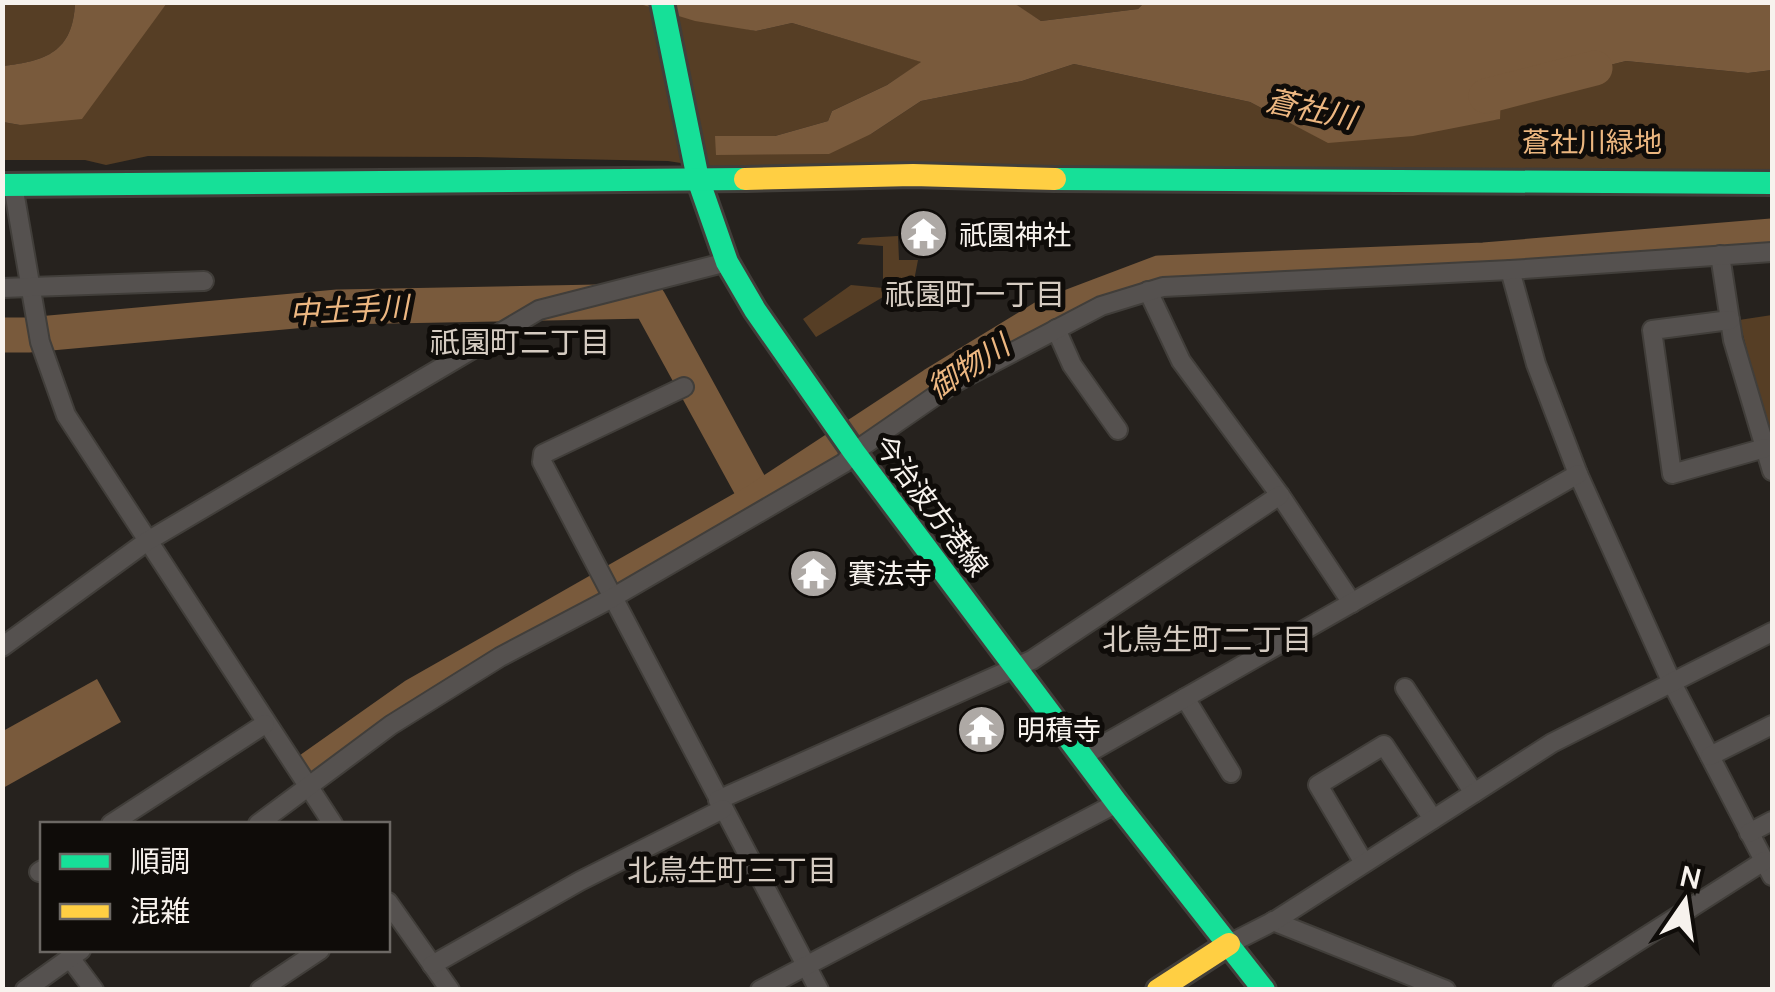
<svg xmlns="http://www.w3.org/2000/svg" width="1775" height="992" font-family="Manrope,'Noto Sans JP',sans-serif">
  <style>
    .green { fill: #563e25 }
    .water { fill: #795a3c }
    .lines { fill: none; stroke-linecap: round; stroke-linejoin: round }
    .river { stroke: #795a3c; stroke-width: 35 }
    .street-casing { stroke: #413e3a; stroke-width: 22 }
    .fast-casing { stroke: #413e3a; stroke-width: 28 }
    .slow-casing { stroke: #413e3a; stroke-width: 28 }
    .street { stroke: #55514f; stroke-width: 18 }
    .fast { stroke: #16e098; stroke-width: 22 }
    .slow { stroke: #ffcf43; stroke-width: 22 }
    .labels { text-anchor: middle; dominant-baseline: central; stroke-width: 10; stroke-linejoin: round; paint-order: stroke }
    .park-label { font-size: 28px; fill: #ebb67f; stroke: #0f0c09 }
    .poi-label { font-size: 28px; fill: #f7f2ed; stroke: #0f0c09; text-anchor: start }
    .street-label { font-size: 28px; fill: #f7f2ed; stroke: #0f0c09 }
    .water-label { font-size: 30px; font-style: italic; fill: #edb781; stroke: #0f0c09 }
    .neighbourhood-label { font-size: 30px; fill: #d5cbc1; stroke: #0f0c09 }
  </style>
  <rect width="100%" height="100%" fill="#26221e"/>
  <g class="green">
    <path d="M2 3H75C73 52 46 61 3 66Z"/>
    <path d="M167 3H636L670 13 756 31 792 23 922 62 887 85 832 111 828 121 775 136H716V155L871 134 921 101 1022 81 1074 64 1250 102 1328 142 1499 119 1502 91 1626 61 1748 73 1772 70V174L719 169 668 161 476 157 148 156 106 165 85 160H3V122L20 125 123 59Z"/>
    <path d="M1012 3H1145L1138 9 1041 21Z"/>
    <path d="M898 236 899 260H918L912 291 888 294 816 337 803 319 851 285 883 288V246L857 244 862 238Z"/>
    <path d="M1772 315V445L1739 320Z"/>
  </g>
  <g class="water">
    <path d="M1012 2 1041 21 1138 9 1145 2 1772 3V70L1748 73 1626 61 1501 92 1500 119 1413 136 1328 143 1250 102 1074 64 1022 81 921 101 871 134 829 154 716 155 715 136H775L828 121 832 111 887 85 921 62 792 23 756 31 695 21 636 3Z"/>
    <path d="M75 3H167L82 119 20 125 3 122V66C46 61 73 52 75 3Z"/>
    <path d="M97 679 121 722 3 788V731Z"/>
  </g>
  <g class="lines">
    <g class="river">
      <path d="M1486 96 1595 68"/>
      <path d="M2 335H28L338 307 649 301 758 500"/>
      <path d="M312 768 414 696 758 500 933 385 1048 315 1159 273 1484 260 1772 236"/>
    </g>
    <defs>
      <g id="street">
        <path d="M13 185 40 342 66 415 333 824"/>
        <path d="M1720 255 1733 340 1772 471"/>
        <path d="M1510 270 1536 364 1578 474 1672 683 1772 876"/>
        <path d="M2 288 204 281"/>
        <path d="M1148 291 1181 361 1280 495 1352 603"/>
        <path d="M1730 320 1652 330 1672 474 1765 448"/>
        <path d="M1056 329 1072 365 1118 430"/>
        <path d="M684 387 543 454 542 462 819 990"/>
        <path d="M2 647 146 542 539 310 727 262"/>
        <path d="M1405 688 1474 793"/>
        <path d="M1185 698 1231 773"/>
        <path d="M1083 756 1578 474"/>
        <path d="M1710 756 1772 725"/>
        <path d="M718 800 1032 660 1280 495"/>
        <path d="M111 824 265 724"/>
        <path d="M258 824 391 725 500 657 612 598 844 463 854 452 954 383 1101 306 1163 287 1510 270 1772 252"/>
        <path d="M1749 833 1772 821"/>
        <path d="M1364 863 1318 785 1384 745 1433 819"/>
        <path d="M39 872 42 870"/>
        <path d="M388 902 450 990"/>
        <path d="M1273 921 1446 990"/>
        <path d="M1229 944 1276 920 1552 743 1772 632"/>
        <path d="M70 958 94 990"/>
        <path d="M432 965 580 881 723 809"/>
        <path d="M25 990 81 950"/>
        <path d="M260 990 320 950"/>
        <path d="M760 990 1117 803"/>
        <path d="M1562 990 1764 861"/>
      </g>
      <g id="fast">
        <path d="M662 2 698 179 727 262 755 310 854 452 1117 803 1264 990"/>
        <path d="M1055 179 1772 183"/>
        <path d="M2 185 745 179"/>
      </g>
      <g id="slow">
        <path d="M745 179 913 175 1055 179"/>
        <path d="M1158 990 1229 944"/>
      </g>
    </defs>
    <use href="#street" class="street-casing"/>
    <use href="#fast" class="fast-casing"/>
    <use href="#slow" class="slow-casing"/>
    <use href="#street" class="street"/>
    <use href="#fast" class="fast"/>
    <use href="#slow" class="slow"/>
  </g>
  <defs>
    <symbol id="temple-disc" viewBox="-11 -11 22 22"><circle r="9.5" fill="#aea9a5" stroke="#0f0c09"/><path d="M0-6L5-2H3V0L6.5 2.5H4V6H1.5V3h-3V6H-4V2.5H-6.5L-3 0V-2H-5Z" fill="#fff"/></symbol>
  </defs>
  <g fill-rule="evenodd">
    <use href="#temple-disc" x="896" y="206" width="55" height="55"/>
    <use href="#temple-disc" x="786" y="546" width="55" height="55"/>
    <use href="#temple-disc" x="954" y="702" width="55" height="55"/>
  </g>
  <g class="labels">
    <g class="park-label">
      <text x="1592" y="141">蒼社川緑地</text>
    </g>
    <g class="poi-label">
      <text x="959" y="234">祇園神社</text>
      <text x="848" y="573">賽法寺</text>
      <text x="1017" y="729">明積寺</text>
    </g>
    <g class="street-label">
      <text transform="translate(932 505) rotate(53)">今治波方港線</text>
    </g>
    <g class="water-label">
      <text transform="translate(1311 108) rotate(12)">蒼社川</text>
      <text transform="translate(349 309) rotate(-3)">中土手川</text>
      <text transform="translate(968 366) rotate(-33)">御物川</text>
    </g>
    <g class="neighbourhood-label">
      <text x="975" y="293">祇園町一丁目</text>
      <text x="520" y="341">祇園町二丁目</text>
      <text x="1207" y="638">北鳥生町二丁目</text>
      <text x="732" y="869">北鳥生町三丁目</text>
    </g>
  </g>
  <rect width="1775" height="992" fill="none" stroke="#f7f2ed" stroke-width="10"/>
  <rect x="40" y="822" width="350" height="130" fill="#0f0c09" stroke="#6c6864" stroke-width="2.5"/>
  <rect x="60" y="854" width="50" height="15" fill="#16e098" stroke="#6c6864" stroke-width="2.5"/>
  <text x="130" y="872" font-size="30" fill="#f7f2ed">順調</text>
  <rect x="60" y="904" width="50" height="15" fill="#ffcf43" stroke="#6c6864" stroke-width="2.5"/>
  <text x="130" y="922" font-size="30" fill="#f7f2ed">混雑</text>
  <g transform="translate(1685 902) rotate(13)" stroke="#0f0c09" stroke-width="8" paint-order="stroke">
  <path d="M0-8L18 38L0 25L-18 38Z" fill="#f7f2ed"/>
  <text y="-15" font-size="28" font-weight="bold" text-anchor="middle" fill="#f7f2ed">N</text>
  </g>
</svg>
